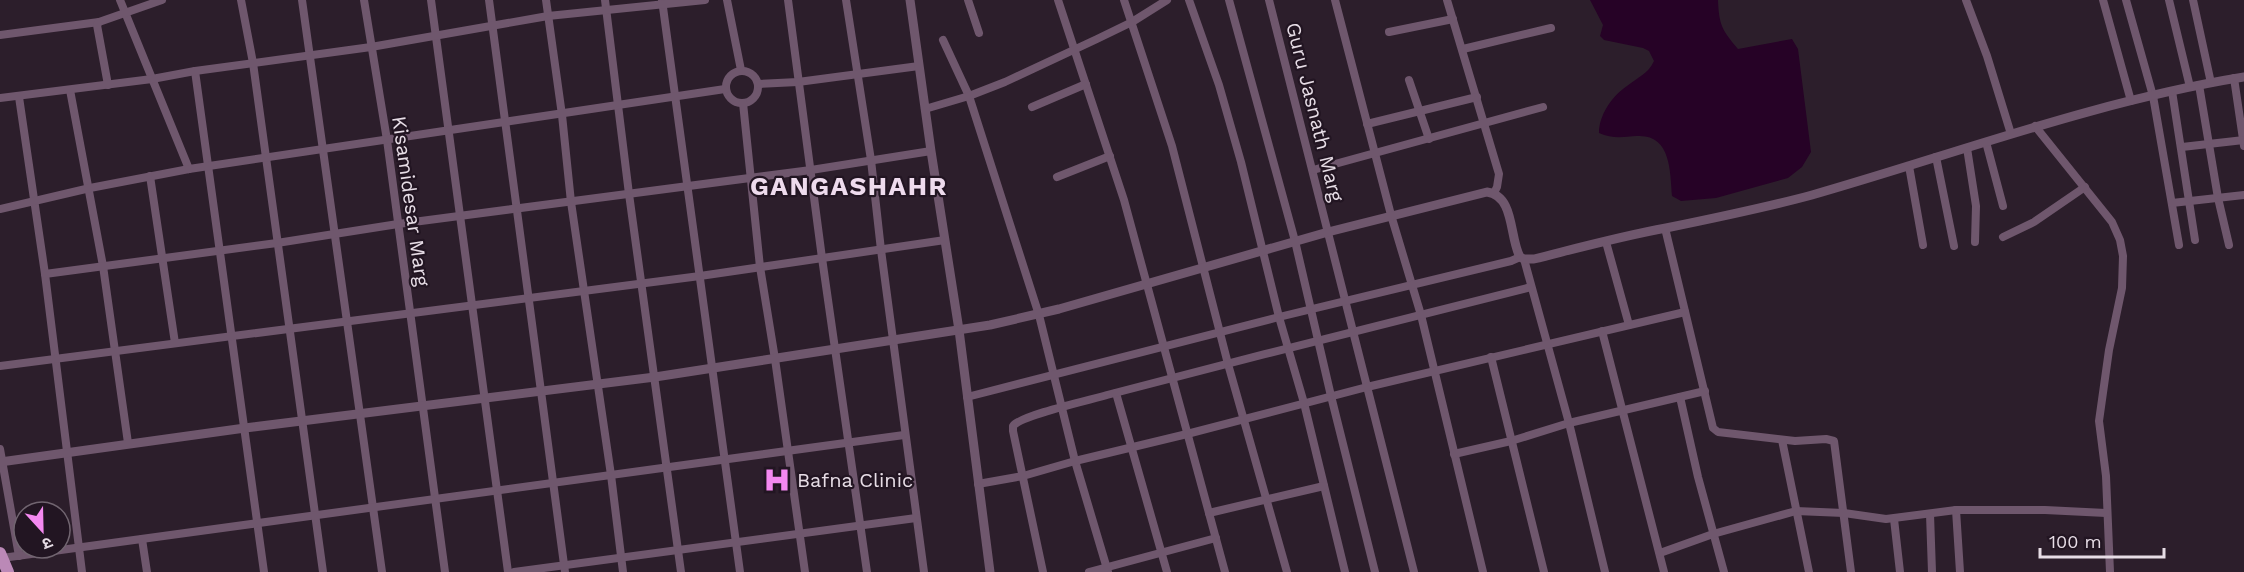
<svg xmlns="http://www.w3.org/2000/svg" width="2244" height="572" font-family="'Work Sans','Noto Sans Devanagari',sans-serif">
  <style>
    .water { fill: #260226 }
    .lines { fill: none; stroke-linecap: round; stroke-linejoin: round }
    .minor { stroke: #6f576d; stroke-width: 8 }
    .tertiary { stroke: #6f576d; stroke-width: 9 }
    .primary { stroke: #bb89b7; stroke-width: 12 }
    .labels { text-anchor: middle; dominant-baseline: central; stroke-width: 4.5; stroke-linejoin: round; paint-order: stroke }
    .street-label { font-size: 20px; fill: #e7dde6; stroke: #221522 }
    .poi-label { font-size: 20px; fill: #e7dde6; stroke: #221522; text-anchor: start }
    .district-label { font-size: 26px; font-weight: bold; letter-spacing: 1.5px; fill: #eedbed; stroke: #221522 }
  </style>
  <rect width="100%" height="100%" fill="#2c1e2b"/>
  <path class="water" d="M1590 0H1718C1719 25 1722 30 1738 49L1792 39 1798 49 1811 152 1802 167 1788 178 1716 198 1681 201 1672 196C1670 171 1671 134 1637 136 1623 137 1612 139 1599 133 1599 115 1612 96 1627 86 1638 77 1648 74 1654 61L1649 51 1643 48 1604 40 1600 36 1603 25Z"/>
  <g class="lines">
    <g class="minor">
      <path d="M120 0 189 169"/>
      <path d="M241 0 253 63 323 572"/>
      <path d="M302 0 382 572"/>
      <path d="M364 0 387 140 445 572"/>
      <path d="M431 0 508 572"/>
      <path d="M489 0 565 572"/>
      <path d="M546 0 562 115 571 202 611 475 623 572"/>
      <path d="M605 0 629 194 681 572"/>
      <path d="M662 0 740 572"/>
      <path d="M727 0 741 70"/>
      <path d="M788 0 822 258 867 572"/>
      <path d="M846 0 871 160 881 250 924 572"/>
      <path d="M968 0 979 33"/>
      <path d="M1058 0 1124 200 1225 572"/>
      <path d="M1124 0 1172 146 1228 364 1287 572"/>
      <path d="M1189 0 1219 85 1241 162 1279 317 1304 403 1345 572"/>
      <path d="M1229 0 1295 241 1331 396 1375 572"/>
      <path d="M1269 0 1414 572"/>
      <path d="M1335 0 1391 215 1421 315 1483 572"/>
      <path d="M1447 0 1499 174 1497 187 1494 193"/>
      <path d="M1966 0 1987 56 2011 134"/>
      <path d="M2103 0 2131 101"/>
      <path d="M2126 0 2153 96 2179 245"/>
      <path d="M2169 0 2190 87"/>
      <path d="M2193 0 2211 83"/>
      <path d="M1389 32 1453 19"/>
      <path d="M0 35 99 22"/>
      <path d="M943 40 969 96 1039 315 1075 461 1108 572"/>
      <path d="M1463 49 1551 28"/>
      <circle cx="742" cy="87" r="16"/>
      <path d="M195 71 264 572"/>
      <path d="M2234 78 2244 146"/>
      <path d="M1409 80 1429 139"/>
      <path d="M758 84 798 82 919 66"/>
      <path d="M108 85 97 25 99 22 162 0"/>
      <path d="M2199 85 2218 198 2229 245"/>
      <path d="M70 90 103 266 128 443"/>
      <path d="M2172 91 2195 240"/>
      <path d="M19 97 45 274 82 572"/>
      <path d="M0 98 152 79 195 71 371 47 548 16 705 0"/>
      <path d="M743 103 760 267 775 359 805 572"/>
      <path d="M1032 107 1086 84"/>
      <path d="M925 109 969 96 1005 82 1097 39 1132 22 1167 0"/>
      <path d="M1367 124 1477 97"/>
      <path d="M2035 126 2112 222 2120 240 2123 256 2122 288 2109 350 2099 421 2106 476 2110 572"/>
      <path d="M1986 142 2003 206"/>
      <path d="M2182 147 2244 140"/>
      <path d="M1967 148 1976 206 1975 242"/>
      <path d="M1936 157 1954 246"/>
      <path d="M1909 166 1923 245"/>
      <path d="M1313 170 1543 107"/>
      <path d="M150 176 175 343"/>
      <path d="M1057 177 1110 156"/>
      <path d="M2172 203 2244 195"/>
      <path d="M0 209 90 188 189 169 725 89"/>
      <path d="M1665 228 1713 428 1718 432 1795 441 1826 439 1834 441 1851 572"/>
      <path d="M2003 237 2034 222 2085 187"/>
      <path d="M1606 242 1629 325"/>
      <path d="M1524 259 1569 423 1605 572"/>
      <path d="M45 274 277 243 398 224 811 170 931 151"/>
      <path d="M1602 331 1664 572"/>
      <path d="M1491 357 1544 572"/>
      <path d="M0 366 700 276 945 240"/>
      <path d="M1116 393 1167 572"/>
      <path d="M967 397 1279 317 1511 261 1520 257"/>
      <path d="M1680 397 1698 477 1724 572"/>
      <path d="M1782 440 1809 572"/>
      <path d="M0 449 19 556"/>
      <path d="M1454 454 1511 441 1569 423 1705 391"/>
      <path d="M978 484 1023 476 1075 461 1187 434 1367 387 1685 312"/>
      <path d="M1956 510 1960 572"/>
      <path d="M1209 513 1324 486"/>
      <path d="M1930 514 1932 572"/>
      <path d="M1894 519 1900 572"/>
      <path d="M142 539 147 572"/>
      <path d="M1660 553 1713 534 1796 511 1844 513 1886 519 1956 510H2045L2106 513"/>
      <path d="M2 558 904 435"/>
      <path d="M514 572 916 518"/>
      <path d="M1043 572 1013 431V426C1021 415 1090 400 1107 395 1248 358 1390 322 1531 287"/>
      <path d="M1089 572 1216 538"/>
    </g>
    <g class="tertiary">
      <path d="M910 0 931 151 959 330 990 572"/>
      <path d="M0 462 245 428 655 377 990 325 1059 309 1328 232 1487 192C1515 196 1509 237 1520 257L1524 259H1534C1578 248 1622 236 1666 228 1715 218 1764 208 1812 195 1955 154 2096 101 2244 77"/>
    </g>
    <path class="primary" d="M0 553 8 572"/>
  </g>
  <defs>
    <symbol id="hospital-bare" viewBox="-9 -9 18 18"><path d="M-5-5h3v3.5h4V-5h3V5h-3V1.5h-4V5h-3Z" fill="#f489f0" stroke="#221522" stroke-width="2.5" paint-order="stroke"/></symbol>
  </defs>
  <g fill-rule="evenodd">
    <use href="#hospital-bare" x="758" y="461" width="38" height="38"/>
  </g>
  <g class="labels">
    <g class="street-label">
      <text transform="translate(1315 112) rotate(76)">Guru Jasnath Marg</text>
      <text transform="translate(411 201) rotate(82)">Kisamidesar Marg</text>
    </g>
    <g class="poi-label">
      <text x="797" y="480">Bafna Clinic</text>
    </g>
    <g class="district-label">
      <text x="849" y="186">GANGASHAHR</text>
    </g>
  </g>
  <g transform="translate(42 530) rotate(158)"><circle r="28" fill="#221522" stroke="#716570" stroke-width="1.5"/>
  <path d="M0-4.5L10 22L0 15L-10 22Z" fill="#f489f0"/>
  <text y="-9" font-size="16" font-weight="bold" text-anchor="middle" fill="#e7dde6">उ</text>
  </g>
  <path d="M2040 548v9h124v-9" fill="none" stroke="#e7dde6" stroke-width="3"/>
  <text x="2049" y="548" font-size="18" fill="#e7dde6" stroke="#221522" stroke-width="4.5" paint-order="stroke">100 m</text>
</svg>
